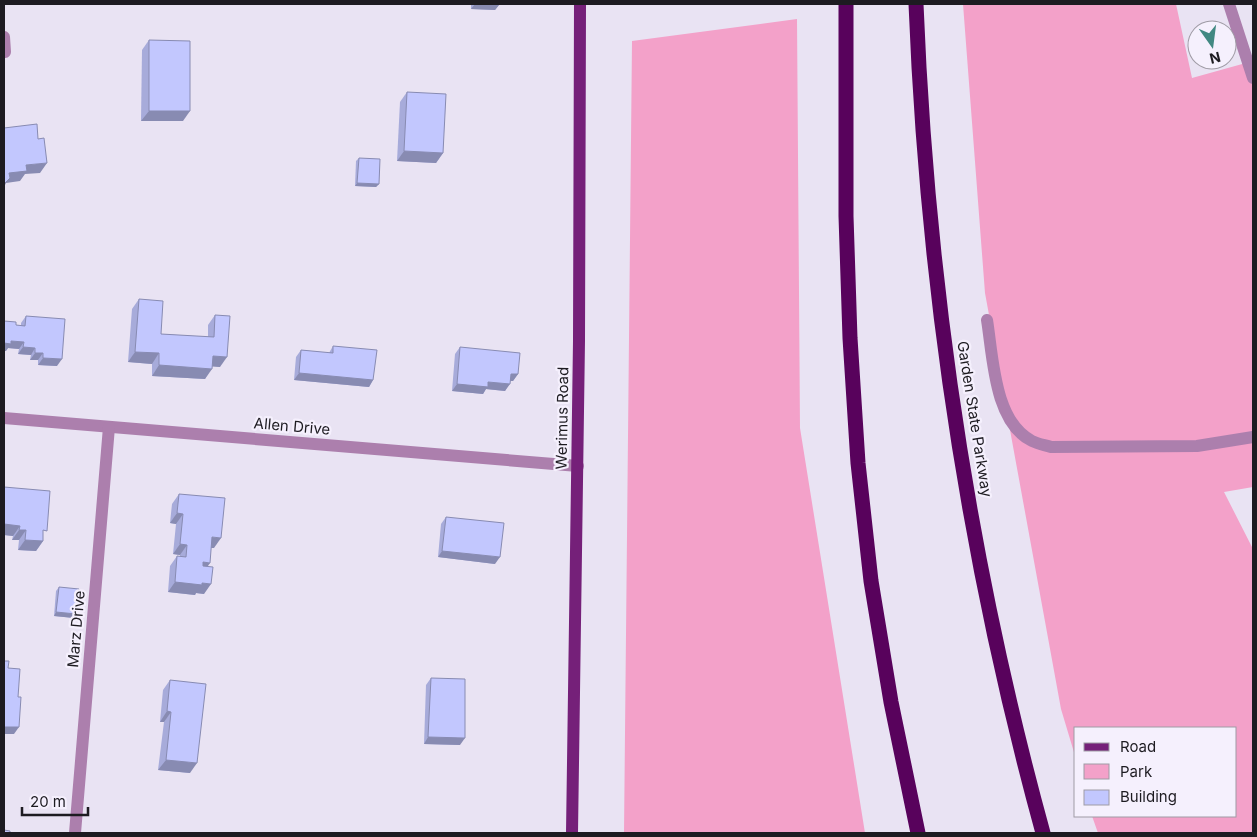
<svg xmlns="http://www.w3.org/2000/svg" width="1257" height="837" font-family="Inter,sans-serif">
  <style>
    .green { fill: #f3a1c9 }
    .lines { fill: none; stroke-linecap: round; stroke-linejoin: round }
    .minor { stroke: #ac7fad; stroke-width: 12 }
    .major { stroke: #752079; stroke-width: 12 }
    .highway { stroke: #58025c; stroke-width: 15 }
    .wall { fill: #a7abda }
    .shaded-wall { fill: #888bb2 }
    .building { fill: #c2c7fe; stroke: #888bb2 }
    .labels { text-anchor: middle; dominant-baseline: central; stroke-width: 4.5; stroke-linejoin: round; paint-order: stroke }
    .street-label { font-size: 15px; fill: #1d1b21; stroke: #f5f0fd }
  </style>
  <rect width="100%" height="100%" fill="#e9e3f3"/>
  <g class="green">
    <path d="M963 4H1176L1192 78 1253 61V487L1224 492 1253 549V833H1098L1092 816H1236V728H1076V759L1061 709 985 293Z"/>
    <path d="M797 19 800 428 865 833H624L632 41Z"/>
  </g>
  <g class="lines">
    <g class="minor">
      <path d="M1229 4 1253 78"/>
      <path d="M4 37 5 52"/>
      <path d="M987 320C993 357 994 422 1032 441 1038 444 1045 445 1051 447L1197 446 1253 437"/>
      <path d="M4 418 578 466"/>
      <path d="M75 833 109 427"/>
    </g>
    <path class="major" d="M572 833 579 341 580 4"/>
    <g class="highway">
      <path d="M846 4V216L850 338 858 463 871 581 891 702 918 833"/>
      <path d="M916 4C927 283 969 564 1043 833"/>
    </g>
  </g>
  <g class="wall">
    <path d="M471 4H502L501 5H499L495 10 471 9Z"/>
    <path d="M149 40 183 121H141L142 50Z"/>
    <path d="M407 92 443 153 436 163 397 161 400 102Z"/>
    <path d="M359 158 379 184 376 187 355 186 356 161Z"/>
    <path d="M139 299 161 334 208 337V325L215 315 220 367 212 366 205 379 152 376V364L128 362 132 309Z"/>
    <path d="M26 316 57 366 38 365V360H30L31 355 18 354 19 349 8 348 6 351 16 325 21 326V323Z"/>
    <path d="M333 346 373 380 369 387 294 380 296 357 301 350 329 353Z"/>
    <path d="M460 347 518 374 513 381H510L505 391 486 389 483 394 452 391 455 354Z"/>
    <path d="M4 487 43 536V541L36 551 18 550 19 540H12L13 536 4 535Z"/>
    <path d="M179 494 214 548H211L207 567 204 594 196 593 195 595 168 592 170 566 177 556 180 557V555L173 554 176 524 170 523 172 504Z"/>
    <path d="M446 517 495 564 438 557 441 524Z"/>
    <path d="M59 587 76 614 74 618 54 616 56 591Z"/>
    <path d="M431 678 460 745 424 744 426 685Z"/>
    <path d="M170 680 190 773 158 770 164 722H160L163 690Z"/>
  </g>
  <g class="shaded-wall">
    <path d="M475 4H502L501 5H499L495 10 471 9Z"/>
    <path d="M149 111H190L183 121H141Z"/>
    <path d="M404 151 443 153 436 163 397 161Z"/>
    <path d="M47 163 40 173 25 174 20 181 6 183 4 187V183L9 173 26 165Z"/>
    <path d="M357 183 379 184 376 187 355 186Z"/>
    <path d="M11 341 24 342 19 349 8 348 6 351H4V343Z"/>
    <path d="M23 347 35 348 31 355 18 354Z"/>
    <path d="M135 352 159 353 152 364 128 362Z"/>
    <path d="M35 353H43L38 360H30Z"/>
    <path d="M213 356 227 357 220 367 206 366Z"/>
    <path d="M43 358 62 359 57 366 38 365Z"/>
    <path d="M159 365 212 369 205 379 152 376Z"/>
    <path d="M299 373 373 380 369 387 294 380Z"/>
    <path d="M511 374H518L513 381H506Z"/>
    <path d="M488 382 510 384 505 391 486 389 483 394 452 391 457 384Z"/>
    <path d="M177 513 183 514 176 524 170 523Z"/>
    <path d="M4 524 20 526 13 536 4 535Z"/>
    <path d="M19 530H26L19 540H12Z"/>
    <path d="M212 537 221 538 214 548H205Z"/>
    <path d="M25 540 43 541 36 551 18 550Z"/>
    <path d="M180 544 187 545 180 555 173 554Z"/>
    <path d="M442 551 500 557 495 564 438 557Z"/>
    <path d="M203 562 210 563 203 573Z"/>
    <path d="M175 582 202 583 211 584 204 594 196 593 195 595 168 592Z"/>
    <path d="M56 612 76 614 74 618 54 616Z"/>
    <path d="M167 711 171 712 164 722H160Z"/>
    <path d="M4 727H19L14 734H4Z"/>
    <path d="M428 737 465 738 460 745 424 744Z"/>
    <path d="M166 760 197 763 190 773 158 770Z"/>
  </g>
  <g class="building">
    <path d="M149 40 190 41V111H149Z"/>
    <path d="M407 92 446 94 443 153 404 151Z"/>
    <path d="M37 124 38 139 44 138 47 163 26 165 27 171 9 173 10 178 5 183H4V128Z"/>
    <path d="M359 158 380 159 379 184 357 183Z"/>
    <path d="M139 299 163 301 161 334 214 337 215 315 230 316 227 357 213 356 212 369 159 365V353L135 352Z"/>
    <path d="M26 316 65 319 62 359 43 358V353H35V348L23 347 24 342 11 341V344L4 343V321L16 322V325L25 326Z"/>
    <path d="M333 346 377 350 373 380 299 373 301 350 333 353Z"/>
    <path d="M460 347 520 353 518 374H511L510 384 488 382V387L457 384Z"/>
    <path d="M4 487 50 491 47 531 43 530V541L25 540 26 530H19L20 526 4 524Z"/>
    <path d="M179 494 225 498 221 538 212 537 210 563 203 562V566L213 567 211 584 202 583V585L175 582 177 556 186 557 187 545 180 544 183 514 177 513Z"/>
    <path d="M446 517 504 523 500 557 442 551Z"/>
    <path d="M59 587 79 589 76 614 56 612Z"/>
    <path d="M4 661H9L8 668 20 669 18 697H21L19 727H4Z"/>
    <path d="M431 678 465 679V738L428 737Z"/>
    <path d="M170 680 206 684 197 763 166 760 171 712 167 711Z"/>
    <path d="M4 830 10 831V833H4Z"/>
  </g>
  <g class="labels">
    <g class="street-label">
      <text transform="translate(562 418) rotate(-89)">Werimus Road</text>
      <text transform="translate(975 419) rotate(81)">Garden State Parkway</text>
      <text transform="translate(292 426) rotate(5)">Allen Drive</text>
      <text transform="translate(76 629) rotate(-85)">Marz Drive</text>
    </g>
  </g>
  <rect width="1257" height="837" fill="none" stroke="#1d1b21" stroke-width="10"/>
  <rect x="1074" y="727" width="162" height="90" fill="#f5f0fd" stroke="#9f9ba5"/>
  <rect x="1084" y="743" width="25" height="8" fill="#752079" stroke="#9f9ba5"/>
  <text x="1120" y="752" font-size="15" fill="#1d1b21">Road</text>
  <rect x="1084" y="764" width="25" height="15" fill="#f3a1c9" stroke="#9f9ba5"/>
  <text x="1120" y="777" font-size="15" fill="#1d1b21">Park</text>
  <rect x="1084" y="790" width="25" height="15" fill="#c2c7fe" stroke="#9f9ba5"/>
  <text x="1120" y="802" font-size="15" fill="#1d1b21">Building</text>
  <g transform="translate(1212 45) rotate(166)"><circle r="24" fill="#f5f0fd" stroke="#9f9ba5"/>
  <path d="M0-4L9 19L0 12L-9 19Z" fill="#418882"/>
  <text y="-8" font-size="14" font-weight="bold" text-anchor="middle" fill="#1d1b21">N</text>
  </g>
  <path d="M22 807v8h66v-8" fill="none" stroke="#1d1b21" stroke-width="2.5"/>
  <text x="30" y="807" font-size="15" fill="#1d1b21" stroke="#f5f0fd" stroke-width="4" paint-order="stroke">20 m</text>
</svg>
